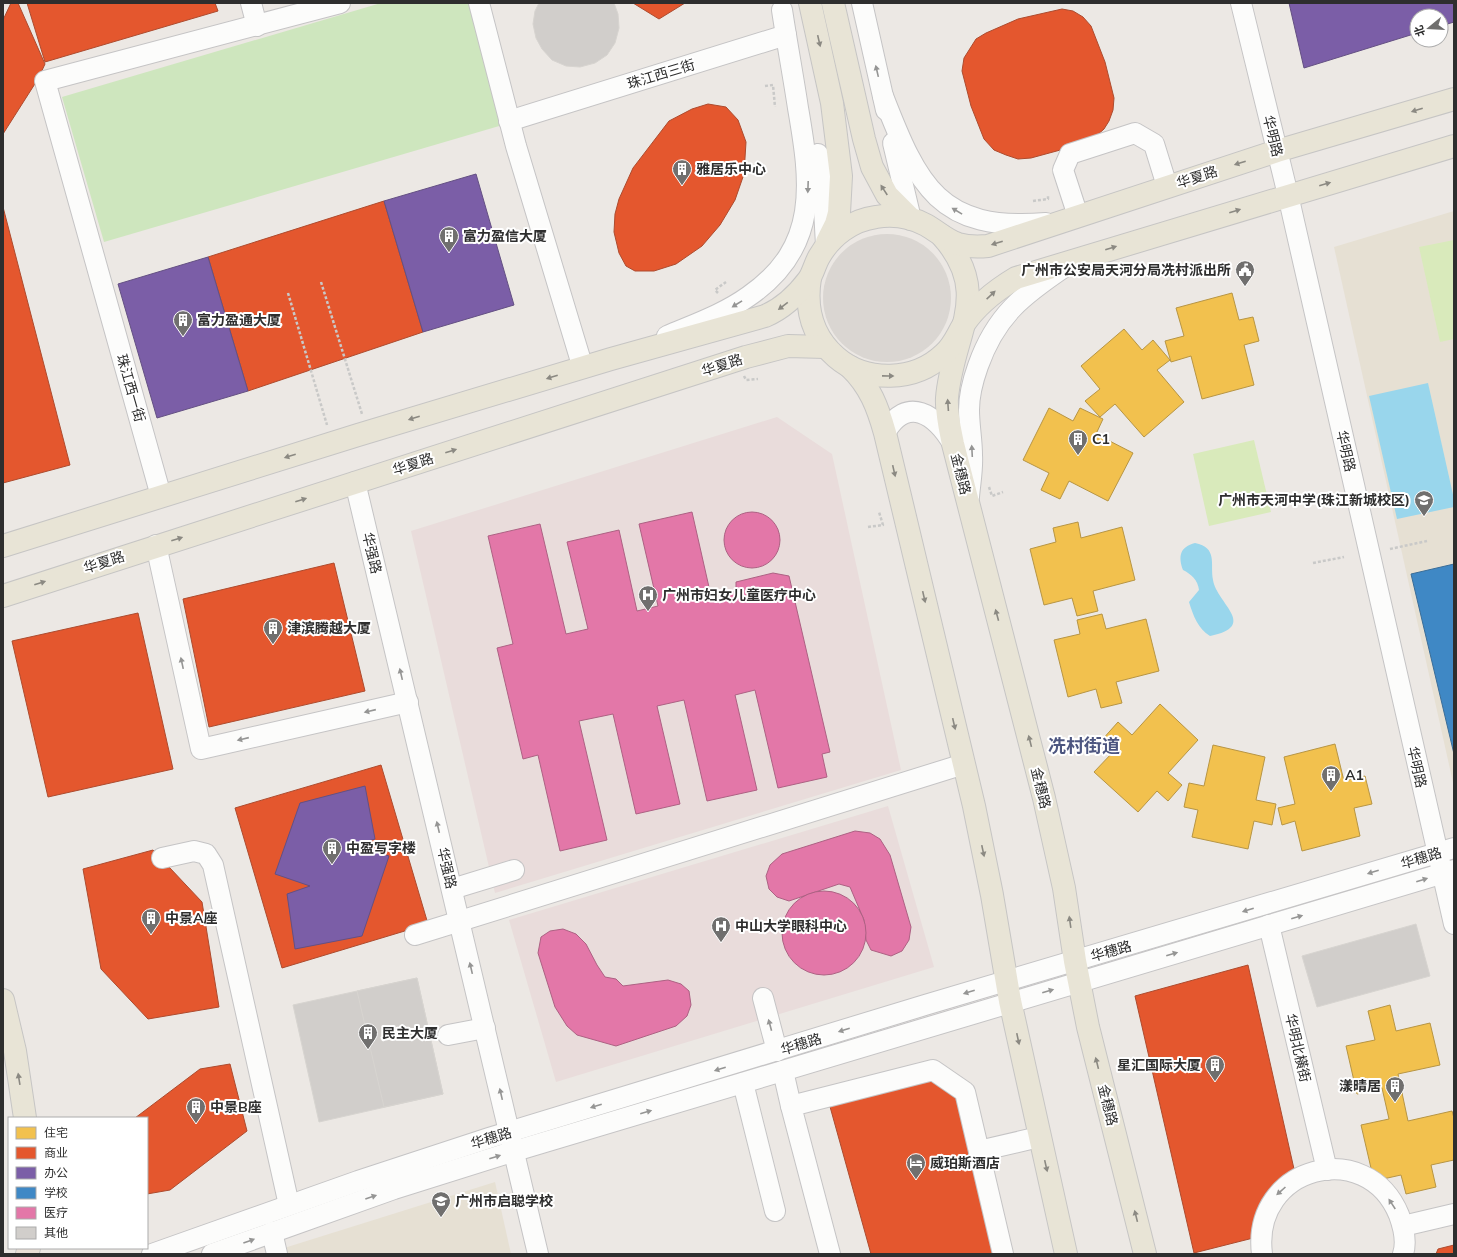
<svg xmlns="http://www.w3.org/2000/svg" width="1457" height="1257" font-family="Mulish,'Noto Sans SC',sans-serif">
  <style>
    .education { fill: #e6e0d3 }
    .medical { fill: #e9dcdb }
    .green { fill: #cee6be }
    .pitch { fill: #d9eabb }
    .plaza { fill: #dad6d2 }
    .water { fill: #99d6ec }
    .homes { fill: #f2c14e; stroke: #b79544 }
    .shops { fill: #e4572e; stroke: #ad4b2e }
    .offices { fill: #7b5ea7; stroke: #645083 }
    .schools { fill: #3f88c5; stroke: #3a6d98 }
    .health { fill: #e377a8; stroke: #ad6183 }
    .building { fill: #d1cecb; stroke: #d7d4d0 }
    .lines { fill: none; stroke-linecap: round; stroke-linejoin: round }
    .minor-casing { stroke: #c5c4c5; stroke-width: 22 }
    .major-casing { stroke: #c6c5c4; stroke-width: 24 }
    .highway-casing { stroke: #c6c5c4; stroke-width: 24 }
    .path { stroke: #c9c9c8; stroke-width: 2.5; stroke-dasharray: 3 2; stroke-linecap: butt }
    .minor { stroke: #fcfcfb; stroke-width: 20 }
    .major { stroke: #e8e4d6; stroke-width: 22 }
    .highway { stroke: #eadfd6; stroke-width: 22 }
    .oneway { fill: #8b8982 }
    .oneway2 { fill: #959594 }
    .labels { text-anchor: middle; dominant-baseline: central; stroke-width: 4; stroke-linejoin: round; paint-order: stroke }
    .street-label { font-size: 14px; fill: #2e2e2e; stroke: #fff }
    .poi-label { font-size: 14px; font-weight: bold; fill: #2e2e2e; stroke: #fff; text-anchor: start }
    .district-label { font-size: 18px; font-weight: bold; fill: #4d5680; stroke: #fff }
  </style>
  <rect width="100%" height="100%" fill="#ece8e4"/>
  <g class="education">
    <path d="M1454 211V787L1334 247Z"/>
    <path d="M495 1182 511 1254H265Z"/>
  </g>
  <g class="medical">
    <path d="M777 417 832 454 901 770 495 893 411 531Z"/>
    <path d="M888 806 934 967 556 1082 509 920Z"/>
  </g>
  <path class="green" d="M381 3H470L506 124 104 242 62 97Z"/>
  <g class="pitch">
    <path d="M1454 240V339L1440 342 1419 247Z"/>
    <path d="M1254 440 1271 512 1209 526 1193 454Z"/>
  </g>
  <circle class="plaza" cx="887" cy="298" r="64"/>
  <g class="water">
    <path d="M1428 383 1454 499V507L1397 519 1369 396Z"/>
    <path d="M1195 543C1218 548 1210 563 1213 580 1217 604 1259 626 1210 636 1198 629 1193 615 1189 602L1199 590C1198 580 1191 574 1183 570 1178 556 1180 547 1195 543Z"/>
  </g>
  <g class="homes">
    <path d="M1232 293 1239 320 1253 317 1259 341 1244 345 1254 385 1202 399 1191 356 1171 362 1165 341 1184 336 1176 308Z"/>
    <path d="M1124 329 1142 350 1153 340 1170 360 1157 370 1184 402 1144 437 1115 404 1100 417 1085 401 1100 389 1081 366Z"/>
    <path d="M1049 408 1073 421 1080 408 1103 419 1096 434 1133 453 1108 501 1069 481 1060 499 1041 490 1049 473 1023 460Z"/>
    <path d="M1078 522 1081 538 1122 527 1135 580 1093 591 1098 611 1077 616 1072 598 1044 605 1030 549 1056 542 1053 528Z"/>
    <path d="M1102 614 1106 629 1146 619 1159 671 1116 682 1122 703 1101 708 1096 689 1068 697 1054 640 1080 634 1077 620Z"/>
    <path d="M1160 704 1198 740 1168 773 1182 785 1168 801 1157 791 1138 812 1094 772 1113 752 1101 741 1118 722 1132 735Z"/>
    <path d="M1335 744 1344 781 1365 776 1372 804 1354 808 1360 836 1302 851 1295 821 1282 825 1278 808 1295 804 1284 757Z"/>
    <path d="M1213 745 1265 757 1256 800 1276 804 1272 825 1254 821 1248 849 1192 837 1198 810 1184 807 1189 783 1204 786Z"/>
    <path d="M1390 1005 1396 1031 1430 1023 1440 1065 1398 1074 1408 1121 1452 1111 1454 1118V1160L1431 1165 1436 1187 1406 1194 1401 1175 1374 1181 1361 1125 1389 1119 1382 1088 1357 1094 1346 1046 1375 1040 1368 1011Z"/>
  </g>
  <g class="shops">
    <path d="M11 3H18L45 64 38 79 3 134V20Z"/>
    <path d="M27 3H215L218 11 45 62Z"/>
    <path d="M633 3H685L659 19Z"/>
    <path d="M1062 9 1073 11 1083 17 1091 26 1105 62 1114 98 1113 110 1109 121 1104 129 1095 137 1064 149 1031 158 1018 159 1006 155 994 150 984 139 971 106 962 71 964 58 976 39 986 33 1018 19Z"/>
    <path d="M708 104 726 107 738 120 746 142 744 174 735 200 720 225 702 246 676 264 654 271H635L626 266 619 253 614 232 615 214 619 199 633 168 669 121 692 109Z"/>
    <path d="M384 201 423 332 248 391 208 257Z"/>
    <path d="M3 207 70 465 3 483Z"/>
    <path d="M334 563 365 691 209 727 183 599Z"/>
    <path d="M138 613 173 769 48 797 12 641Z"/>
    <path d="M381 765 428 924 282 968 235 808Z"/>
    <path d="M153 850 202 902 219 1007 148 1019 101 969 83 869Z"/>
    <path d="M1248 965 1294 1169 1274 1191 1269 1234 1194 1253 1135 996Z"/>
    <path d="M230 1064 247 1131 170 1190 147 1194V1118H135L200 1069Z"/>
    <path d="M930 1080 958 1100 994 1254H871L829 1103Z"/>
    <path d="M1454 1245V1254H1436L1438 1249Z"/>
  </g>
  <g class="offices">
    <path d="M1289 3H1454V22L1441 26V16H1417V33L1304 68Z"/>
    <path d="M476 174 514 305 423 332 384 201Z"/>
    <path d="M208 257 248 391 157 418 118 284Z"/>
    <path d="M365 786 375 839 355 845 389 856 362 936 295 949 287 894 310 886 275 874 300 803Z"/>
  </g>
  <path class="schools" d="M1454 564V754L1411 574Z"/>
  <g class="health">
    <path d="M692 512 711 596 736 591V582L773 573 789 576 830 752 822 754 827 777 778 788 755 690 735 695 757 790 707 801 684 700 657 706 680 804 636 814 613 714 579 721 607 840 560 851 538 755 523 759 497 648 513 644 488 536 540 524 566 634 588 629 567 542 619 530 637 611 658 606 639 524Z"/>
    <circle cx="752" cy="540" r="28"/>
    <path d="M855 831 870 833 880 839 890 855 911 927 909 940 902 951 891 956 871 950 866 940 864 920 850 887 839 884 789 901 777 897 769 889 766 876 770 865 782 854Z"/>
    <circle cx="824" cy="933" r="42"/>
    <path d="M563 929 576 934 586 944 597 965 605 977 616 979 623 986 668 980 681 984 689 991 691 1005 687 1016 676 1026 616 1046 577 1035 567 1026 555 1007 538 953 541 937 550 931Z"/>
  </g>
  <g class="building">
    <path d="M539 3H614L618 14 619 28 615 43 607 55 595 63 580 67 566 66 552 60 542 49 536 38 533 24 535 11Z"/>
    <path d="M1416 924 1430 976 1317 1007 1302 956Z"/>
    <path d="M417 978 443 1094 319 1122 293 1005Z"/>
    <path d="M417 978 443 1094 384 1107 357 991Z"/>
  </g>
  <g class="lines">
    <defs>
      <g id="minor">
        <path d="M251 3 257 26"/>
        <path d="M479 3 516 146 583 368"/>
        <path d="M862 3 886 110"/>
        <path d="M1241 3 1288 195 1454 924"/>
        <path d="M883 96C918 186 939 232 1046 223"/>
        <path d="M509 121 786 35"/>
        <path d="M893 143 911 219"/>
        <path d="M818 154 823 191 826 245"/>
        <path d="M1078 216 1063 170 1070 154 1135 133 1154 144 1167 186"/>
        <path d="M667 336C695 324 724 314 749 296 820 247 811 183 798 108 793 75 787 43 782 10"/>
        <path d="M885 433C907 394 936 415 953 444"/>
        <path d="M355 482 538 1254"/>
        <path d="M161 496 45 81 340 3"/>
        <path d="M969 497C970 484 973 469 972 455 972 440 969 425 969 410 969 394 973 380 978 366 996 315 1023 295 1066 266"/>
        <path d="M156 545 201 749 408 702"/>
        <path d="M162 858 194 851 206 854 213 865 289 1205"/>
        <path d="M452 889 514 870"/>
        <path d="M1269 925 1327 1170"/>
        <path d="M415 935 964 764"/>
        <path d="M763 998 777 1051"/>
        <path d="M448 1035 485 1028"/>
        <path d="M783 1071 791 1106"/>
        <path d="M743 1083 775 1211"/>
        <path d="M979 1151 1039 1137"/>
        <path d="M1403 1226 1454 1214"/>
        <path d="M272 1232 277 1254"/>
        <path d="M152 1254 358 1181 489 1138 925 1005 1454 848"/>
        <path d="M212 1254 394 1189 515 1151 1454 870"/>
        <path d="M830 1254 791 1106 933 1070 965 1092 1003 1254"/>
        <path d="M1262 1254C1251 1166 1367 1136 1399 1215 1403 1226 1407 1242 1403 1254"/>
      </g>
      <g id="major">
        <path d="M810 3 832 103 841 176 839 213 836 224 827 242"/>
        <path d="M833 3 864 139 872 167 887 195 911 219"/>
        <path d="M942 236C994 294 952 334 947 398 946 413 950 429 953 444L1044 798 1064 888 1075 961 1088 1027 1145 1254"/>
        <path d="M810 278C805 309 812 336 836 357 866 383 915 382 944 354 954 345 957 335 964 324 977 305 996 290 1016 278L1454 146"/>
        <path d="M850 367C870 386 878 408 885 433L974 806 992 895 1010 1001 1066 1254"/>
        <path d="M3 546 358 435 611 359 765 316C784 308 797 295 809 279 813 273 815 264 819 257 831 236 852 220 876 217 893 214 911 217 926 225 937 231 946 240 958 244 968 247 977 247 988 246L1277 151 1454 99"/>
        <path d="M3 596 746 357 788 346 825 347"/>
        <path d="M3 1000 15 1051 25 1118"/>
      </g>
      <path id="highway" d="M27 1254 29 1248"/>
    </defs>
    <use href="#minor" class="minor-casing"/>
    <use href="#major" class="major-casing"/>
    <use href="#highway" class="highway-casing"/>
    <g class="path">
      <path d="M765 86 773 85 775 107"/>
      <path d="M1033 201 1048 199V195"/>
      <path d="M321 282 362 414"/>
      <path d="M288 293 327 425"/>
      <path d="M718 293 715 290 726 282"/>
      <path d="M744 376 746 380 758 379"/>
      <path d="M989 487 992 496 1003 492"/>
      <path d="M868 527 883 525 879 512"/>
      <path d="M1390 549 1427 541"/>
      <path d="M1313 563 1344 557"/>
    </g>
    <use href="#minor" class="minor"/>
    <use href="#major" class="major"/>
    <use href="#highway" class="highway"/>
  </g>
  <defs><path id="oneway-solid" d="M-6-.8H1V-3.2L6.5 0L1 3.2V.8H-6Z"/></defs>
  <g class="oneway">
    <use href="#oneway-solid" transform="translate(819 41) rotate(77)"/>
    <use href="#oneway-solid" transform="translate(1417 110) rotate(163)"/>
    <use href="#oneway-solid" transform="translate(1240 163) rotate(162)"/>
    <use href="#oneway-solid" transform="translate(1325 184) rotate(-16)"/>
    <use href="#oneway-solid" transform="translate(884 190) rotate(-123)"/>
    <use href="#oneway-solid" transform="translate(1235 211) rotate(-17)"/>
    <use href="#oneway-solid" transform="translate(997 243) rotate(163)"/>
    <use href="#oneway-solid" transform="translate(1111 248) rotate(-17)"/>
    <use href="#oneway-solid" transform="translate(991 295) rotate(-43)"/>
    <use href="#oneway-solid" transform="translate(783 306) rotate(143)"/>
    <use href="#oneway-solid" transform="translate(888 376) rotate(1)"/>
    <use href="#oneway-solid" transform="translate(552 377) rotate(163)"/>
    <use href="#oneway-solid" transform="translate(948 405) rotate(-94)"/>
    <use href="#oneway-solid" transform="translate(414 418) rotate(163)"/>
    <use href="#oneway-solid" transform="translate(451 451) rotate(-18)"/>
    <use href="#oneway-solid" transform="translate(290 456) rotate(163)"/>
    <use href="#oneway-solid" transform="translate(894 471) rotate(77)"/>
    <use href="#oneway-solid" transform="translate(301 500) rotate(-18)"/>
    <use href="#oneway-solid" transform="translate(177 539) rotate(-18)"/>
    <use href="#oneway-solid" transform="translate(40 583) rotate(-18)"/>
    <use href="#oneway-solid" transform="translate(924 597) rotate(77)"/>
    <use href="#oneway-solid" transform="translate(997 615) rotate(-105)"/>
    <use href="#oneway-solid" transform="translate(954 724) rotate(77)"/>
    <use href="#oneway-solid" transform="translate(1030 741) rotate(-104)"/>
    <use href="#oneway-solid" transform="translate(983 851) rotate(78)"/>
    <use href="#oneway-solid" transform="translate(1070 922) rotate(-98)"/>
    <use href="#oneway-solid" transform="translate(1018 1039) rotate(78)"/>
    <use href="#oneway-solid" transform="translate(1097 1063) rotate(-104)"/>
    <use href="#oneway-solid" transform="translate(19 1079) rotate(-99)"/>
    <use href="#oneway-solid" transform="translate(1046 1166) rotate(77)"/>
    <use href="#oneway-solid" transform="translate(1136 1216) rotate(-104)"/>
  </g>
  <g class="oneway2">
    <use href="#oneway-solid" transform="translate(877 71) rotate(-103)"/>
    <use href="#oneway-solid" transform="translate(808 187) rotate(92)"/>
    <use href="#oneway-solid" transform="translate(957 211) rotate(-149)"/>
    <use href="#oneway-solid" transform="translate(737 304) rotate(148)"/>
    <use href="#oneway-solid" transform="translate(972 451) rotate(-93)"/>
    <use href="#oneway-solid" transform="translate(182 663) rotate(-102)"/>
    <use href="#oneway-solid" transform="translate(401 674) rotate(-103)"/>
    <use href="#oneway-solid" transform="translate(370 711) rotate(167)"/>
    <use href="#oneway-solid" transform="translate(243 739) rotate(167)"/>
    <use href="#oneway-solid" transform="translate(438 827) rotate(-103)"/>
    <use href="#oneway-solid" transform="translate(1373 872) rotate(163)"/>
    <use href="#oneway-solid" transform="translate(1422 880) rotate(-17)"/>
    <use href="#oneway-solid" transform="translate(1248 910) rotate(163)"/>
    <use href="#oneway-solid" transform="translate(1297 917) rotate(-16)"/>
    <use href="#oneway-solid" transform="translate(1172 954) rotate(-16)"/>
    <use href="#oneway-solid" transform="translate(471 968) rotate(-103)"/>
    <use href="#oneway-solid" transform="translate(1048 991) rotate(-16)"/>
    <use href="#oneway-solid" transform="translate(969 992) rotate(163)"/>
    <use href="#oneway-solid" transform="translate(770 1025) rotate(-105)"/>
    <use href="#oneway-solid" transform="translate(844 1030) rotate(163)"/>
    <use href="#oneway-solid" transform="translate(720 1069) rotate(163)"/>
    <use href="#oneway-solid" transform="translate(501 1094) rotate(-103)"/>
    <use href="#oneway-solid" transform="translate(596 1106) rotate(163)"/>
    <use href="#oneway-solid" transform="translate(646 1112) rotate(-16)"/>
    <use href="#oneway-solid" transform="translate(495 1157) rotate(-18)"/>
    <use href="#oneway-solid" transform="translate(1281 1191) rotate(138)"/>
    <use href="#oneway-solid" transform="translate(371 1197) rotate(-19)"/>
    <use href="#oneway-solid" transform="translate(1392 1204) rotate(-123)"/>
    <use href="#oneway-solid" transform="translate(249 1241) rotate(-20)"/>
  </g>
  <defs>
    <symbol id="building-pin" viewBox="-11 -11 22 30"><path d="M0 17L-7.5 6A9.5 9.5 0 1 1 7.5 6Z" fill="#706f6e" stroke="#fff"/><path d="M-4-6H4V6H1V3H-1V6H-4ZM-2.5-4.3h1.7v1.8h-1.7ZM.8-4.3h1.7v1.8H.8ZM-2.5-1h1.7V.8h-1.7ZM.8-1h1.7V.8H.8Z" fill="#fff"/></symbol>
    <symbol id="civic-pin" viewBox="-11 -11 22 30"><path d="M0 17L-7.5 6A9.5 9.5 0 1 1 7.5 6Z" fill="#706f6e" stroke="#fff"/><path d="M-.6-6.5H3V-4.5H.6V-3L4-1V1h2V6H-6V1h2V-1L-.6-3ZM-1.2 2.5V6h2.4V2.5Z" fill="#fff"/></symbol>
    <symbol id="school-pin" viewBox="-11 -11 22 30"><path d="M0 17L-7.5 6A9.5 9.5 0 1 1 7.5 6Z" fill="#706f6e" stroke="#fff"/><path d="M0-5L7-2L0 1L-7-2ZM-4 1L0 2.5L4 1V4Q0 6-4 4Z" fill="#fff"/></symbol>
    <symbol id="hospital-pin" viewBox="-11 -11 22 30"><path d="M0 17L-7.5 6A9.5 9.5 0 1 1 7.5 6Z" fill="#706f6e" stroke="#fff"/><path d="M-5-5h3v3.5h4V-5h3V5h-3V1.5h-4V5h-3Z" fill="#fff"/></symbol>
    <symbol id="hotel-pin" viewBox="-11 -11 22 30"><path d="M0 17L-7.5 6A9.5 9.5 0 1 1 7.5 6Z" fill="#706f6e" stroke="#fff"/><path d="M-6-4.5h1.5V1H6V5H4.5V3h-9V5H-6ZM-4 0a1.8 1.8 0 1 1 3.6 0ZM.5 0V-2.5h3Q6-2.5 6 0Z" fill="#fff"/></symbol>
  </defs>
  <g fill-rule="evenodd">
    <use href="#building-pin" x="671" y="158" width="22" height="30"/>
    <use href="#building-pin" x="438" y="225" width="22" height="30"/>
    <use href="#civic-pin" x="1234" y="259" width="22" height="30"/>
    <use href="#building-pin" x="172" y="309" width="22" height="30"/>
    <use href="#building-pin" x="1067" y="428" width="22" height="30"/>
    <use href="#school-pin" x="1413" y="489" width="22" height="30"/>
    <use href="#hospital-pin" x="637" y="584" width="22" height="30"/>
    <use href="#building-pin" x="262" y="617" width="22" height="30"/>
    <use href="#building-pin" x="1320" y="764" width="22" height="30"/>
    <use href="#building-pin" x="321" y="837" width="22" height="30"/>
    <use href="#building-pin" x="140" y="907" width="22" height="30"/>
    <use href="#hospital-pin" x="710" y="915" width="22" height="30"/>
    <use href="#building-pin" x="357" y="1022" width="22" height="30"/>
    <use href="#building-pin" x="1204" y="1054" width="22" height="30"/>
    <use href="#building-pin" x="1384" y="1075" width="22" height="30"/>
    <use href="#building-pin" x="185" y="1096" width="22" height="30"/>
    <use href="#hotel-pin" x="905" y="1152" width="22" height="30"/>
    <use href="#school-pin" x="430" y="1190" width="22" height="30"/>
  </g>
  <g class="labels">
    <g class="street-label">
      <text transform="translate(661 74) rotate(-17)">珠江西三街</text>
      <text transform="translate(1273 136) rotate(76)">华明路</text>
      <text transform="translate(1197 177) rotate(-18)">华夏路</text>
      <text transform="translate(722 365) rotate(-18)">华夏路</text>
      <text transform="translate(131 388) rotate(74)">珠江西一街</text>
      <text transform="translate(1346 451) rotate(77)">华明路</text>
      <text transform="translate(413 464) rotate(-18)">华夏路</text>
      <text transform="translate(961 474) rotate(76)">金穗路</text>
      <text transform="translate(372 553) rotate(77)">华强路</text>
      <text transform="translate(104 562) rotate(-18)">华夏路</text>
      <text transform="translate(1417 767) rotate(77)">华明路</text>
      <text transform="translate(1041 788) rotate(76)">金穗路</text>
      <text transform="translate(1421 858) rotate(-17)">华穗路</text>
      <text transform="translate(447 868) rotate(77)">华强路</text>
      <text transform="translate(1111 951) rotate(-16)">华穗路</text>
      <text transform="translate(801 1044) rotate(-17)">华穗路</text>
      <text transform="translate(1298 1048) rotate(77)">华明北橫街</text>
      <text transform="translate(1108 1105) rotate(76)">金穗路</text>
      <text transform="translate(491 1138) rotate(-17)">华穗路</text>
    </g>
    <g class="poi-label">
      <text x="696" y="169">雅居乐中心</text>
      <text x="463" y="236">富力盈信大厦</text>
      <text x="1231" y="270" text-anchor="end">广州市公安局天河分局冼村派出所</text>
      <text x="197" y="320">富力盈通大厦</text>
      <text x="1092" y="439">C1</text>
      <text x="1410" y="500" text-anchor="end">广州市天河中学(珠江新城校区)</text>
      <text x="662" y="595">广州市妇女儿童医疗中心</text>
      <text x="287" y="628">津滨腾越大厦</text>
      <text x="1345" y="775">A1</text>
      <text x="346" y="848">中盈写字楼</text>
      <text x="165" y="918">中景A座</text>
      <text x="735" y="926">中山大学眼科中心</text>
      <text x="382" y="1033">民主大厦</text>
      <text x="1201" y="1065" text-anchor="end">星汇国际大厦</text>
      <text x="1381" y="1086" text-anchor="end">漾晴居</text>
      <text x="210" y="1107">中景B座</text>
      <text x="930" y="1163">威珀斯酒店</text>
      <text x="455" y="1201">广州市启聪学校</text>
    </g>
    <g class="district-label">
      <text x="1084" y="745">冼村街道</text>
    </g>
  </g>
  <rect width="1457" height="1257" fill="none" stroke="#2e2e2e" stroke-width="8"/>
  <rect x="8" y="1117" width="140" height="132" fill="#ffffff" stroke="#ababab"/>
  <rect x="16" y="1127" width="20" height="12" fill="#f2c14e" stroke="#ababab"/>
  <text x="44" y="1137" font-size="12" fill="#2e2e2e">住宅</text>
  <rect x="16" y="1147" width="20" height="12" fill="#e4572e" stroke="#ababab"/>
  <text x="44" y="1157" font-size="12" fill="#2e2e2e">商业</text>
  <rect x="16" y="1167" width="20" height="12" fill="#7b5ea7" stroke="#ababab"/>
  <text x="44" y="1177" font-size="12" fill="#2e2e2e">办公</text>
  <rect x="16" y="1187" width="20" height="12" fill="#3f88c5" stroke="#ababab"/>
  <text x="44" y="1197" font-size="12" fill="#2e2e2e">学校</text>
  <rect x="16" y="1207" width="20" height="12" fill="#e377a8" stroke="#ababab"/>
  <text x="44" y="1217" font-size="12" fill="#2e2e2e">医疗</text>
  <rect x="16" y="1227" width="20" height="12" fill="#d1cecb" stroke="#ababab"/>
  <text x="44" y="1237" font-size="12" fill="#2e2e2e">其他</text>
  <g transform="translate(1429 28) rotate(252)"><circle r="19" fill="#ffffff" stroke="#ababab"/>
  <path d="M0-3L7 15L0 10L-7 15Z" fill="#706f6e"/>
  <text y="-6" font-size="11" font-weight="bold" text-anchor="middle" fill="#2e2e2e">北</text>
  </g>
</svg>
